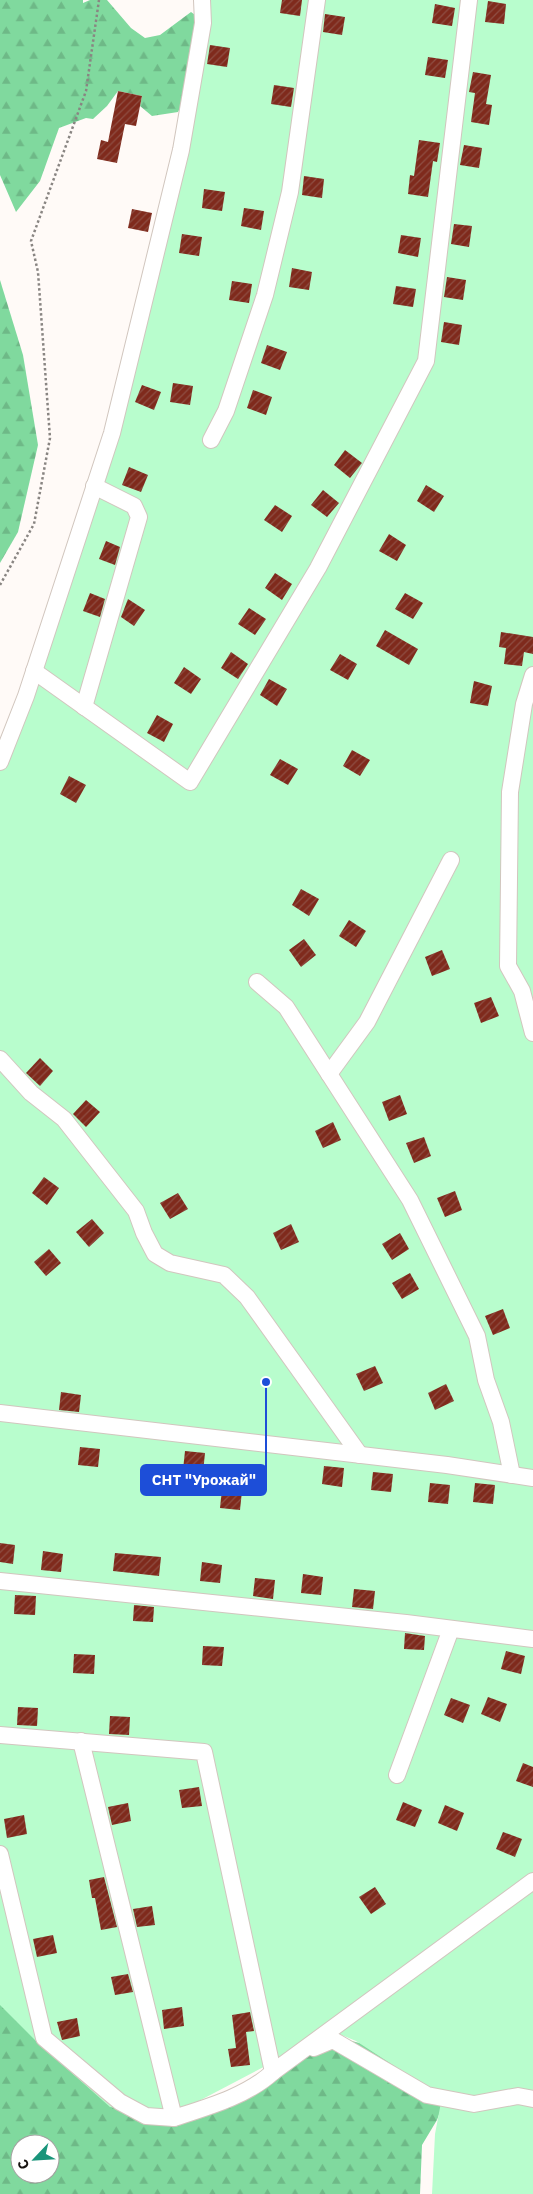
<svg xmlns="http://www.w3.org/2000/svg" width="533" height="2194" font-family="'IBM Plex Sans',sans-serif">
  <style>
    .forest { fill: url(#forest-firs); fill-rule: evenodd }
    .green { fill: #b8fdcd }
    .building { fill: url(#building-hatch) }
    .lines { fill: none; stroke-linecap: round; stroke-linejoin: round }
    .minor-casing { stroke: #d1c6be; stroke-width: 18 }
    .path { stroke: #898582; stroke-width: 2.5; stroke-dasharray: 2.5 2.5; stroke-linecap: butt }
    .minor { stroke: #fff; stroke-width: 16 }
    .leader { fill: none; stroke: #1d4ed8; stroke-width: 2 }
    .callout-dot { fill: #1d4ed8; stroke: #fff; stroke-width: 2 }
    .callout { fill: #1d4ed8; stroke: #1d4ed8; stroke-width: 2 }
    .callout-label { font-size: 15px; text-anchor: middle; font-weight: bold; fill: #fff }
  </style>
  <defs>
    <pattern id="forest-firs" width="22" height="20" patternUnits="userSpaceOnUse" patternTransform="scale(1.25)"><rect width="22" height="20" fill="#80d99e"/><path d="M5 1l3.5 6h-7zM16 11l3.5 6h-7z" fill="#6eb987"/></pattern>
    <pattern id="building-hatch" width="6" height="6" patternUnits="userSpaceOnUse" patternTransform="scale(1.25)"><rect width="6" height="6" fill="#7f2a1c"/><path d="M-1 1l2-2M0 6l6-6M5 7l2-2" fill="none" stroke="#8e4e43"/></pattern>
  </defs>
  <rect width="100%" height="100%" fill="#fffaf7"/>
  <g class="forest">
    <path d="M0 0H83V3L90 0H107L131 28 145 38 160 35 191 12 198 17 185 98 178 112 152 116 140 106 142 96 118 91 107 106 93 119 86 118 59 128 40 181 16 212 0 175Z"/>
    <path d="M0 280 23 355 38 445 18 532 0 563Z"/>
    <path d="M521 1899 437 2120 422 2145 420 2194H0V1972L148 2111 208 2101 340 2038 426 2060ZM20 2144H50V2174H20Z"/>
  </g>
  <path class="green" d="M198 0H533V2194H432L435 2134 442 2097 356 2041 332 2031 174 2114 110 2107 37 2042 0 2005V759L102 463 199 50Z"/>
  <g class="building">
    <path d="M282 0H302L300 16 280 13Z"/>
    <path d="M488 1 506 4 504 24 485 22Z"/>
    <path d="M435 4 455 8 452 26 432 23Z"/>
    <path d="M325 14 345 17 342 35 323 32Z"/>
    <path d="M210 45 230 48 227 67 207 64Z"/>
    <path d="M428 57 448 60 445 78 425 75Z"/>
    <path d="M473 72 491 75 486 104 492 105 489 125 471 122 475 93 469 92Z"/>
    <path d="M274 85 294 88 291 107 271 104Z"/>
    <path d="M118 91 142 96 136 126 125 124 117 163 97 159 101 140 108 142Z"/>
    <path d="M419 140 440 143 437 162 433 161 428 197 408 194 410 175 414 176Z"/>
    <path d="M464 145 482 148 479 168 460 165Z"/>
    <path d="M304 176 324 179 322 198 302 195Z"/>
    <path d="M204 189 225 192 222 211 202 208Z"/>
    <path d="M244 208 264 211 261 230 241 226Z"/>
    <path d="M132 209 152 213 148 232 128 228Z"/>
    <path d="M454 224 472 226 469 247 451 244Z"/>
    <path d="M182 234 202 237 199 256 179 253Z"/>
    <path d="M401 235 421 238 418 257 398 253Z"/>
    <path d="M292 268 312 272 309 290 289 287Z"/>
    <path d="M447 277 466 280 463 300 444 297Z"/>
    <path d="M232 281 252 284 249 303 229 300Z"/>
    <path d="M396 286 416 289 413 307 393 304Z"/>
    <path d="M444 322 462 325 459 345 441 342Z"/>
    <path d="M267 345 287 352 280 370 261 363Z"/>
    <path d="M173 383 193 386 190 405 170 402Z"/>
    <path d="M142 385 161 392 154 410 135 402Z"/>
    <path d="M253 390 272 397 266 415 247 408Z"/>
    <path d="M345 450 362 463 350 478 334 465Z"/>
    <path d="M129 467 148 475 141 492 122 485Z"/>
    <path d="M426 485 444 496 434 512 417 501Z"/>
    <path d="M323 490 339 503 327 517 311 505Z"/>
    <path d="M275 505 292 516 282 532 264 520Z"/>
    <path d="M389 534 406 545 397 561 379 551Z"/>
    <path d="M106 541 120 547 115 565 99 559Z"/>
    <path d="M275 573 292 584 282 600 265 588Z"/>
    <path d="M90 593 105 599 100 617 83 611Z"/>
    <path d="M405 593 423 603 413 619 395 609Z"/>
    <path d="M128 599 145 610 134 626 121 617Z"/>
    <path d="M249 608 266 619 255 635 238 624Z"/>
    <path d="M385 630 418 649 409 665 376 646Z"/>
    <path d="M501 632 533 637V654L524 652 522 666 504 664 506 648 499 647Z"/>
    <path d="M231 652 248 664 238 679 221 668Z"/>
    <path d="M340 654 357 664 348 680 330 670Z"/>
    <path d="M184 667 201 679 191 694 174 683Z"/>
    <path d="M269 679 287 689 277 706 260 695Z"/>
    <path d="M474 681 492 686 488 706 470 703Z"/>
    <path d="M157 715 173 724 164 742 147 733Z"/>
    <path d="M352 750 370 760 360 776 343 766Z"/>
    <path d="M280 759 298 769 288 785 270 775Z"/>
    <path d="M69 776 86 785 76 803 60 794Z"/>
    <path d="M301 889 319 899 309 916 292 905Z"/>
    <path d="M349 920 366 931 356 947 339 936Z"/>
    <path d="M304 939 316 955 301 967 289 950Z"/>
    <path d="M442 950 450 969 432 976 425 957Z"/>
    <path d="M491 997 499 1016 481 1023 474 1003Z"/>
    <path d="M40 1058 53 1071 40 1086 26 1073Z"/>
    <path d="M400 1095 407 1114 389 1121 382 1102Z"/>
    <path d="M86 1100 100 1112 86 1127 73 1114Z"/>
    <path d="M333 1122 341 1140 323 1148 315 1131Z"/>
    <path d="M424 1137 431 1156 414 1163 406 1143Z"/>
    <path d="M44 1177 59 1188 47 1205 32 1193Z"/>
    <path d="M455 1191 462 1210 445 1217 437 1198Z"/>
    <path d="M178 1193 188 1209 170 1219 160 1203Z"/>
    <path d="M92 1219 104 1233 89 1247 76 1232Z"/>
    <path d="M291 1224 299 1242 281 1250 273 1233Z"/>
    <path d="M400 1233 409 1249 392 1260 382 1244Z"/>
    <path d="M49 1249 61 1263 46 1276 34 1262Z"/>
    <path d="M410 1273 419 1289 402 1299 392 1283Z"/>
    <path d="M503 1309 510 1328 493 1335 485 1316Z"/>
    <path d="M375 1366 383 1383 364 1391 356 1374Z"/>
    <path d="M446 1384 454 1401 435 1410 428 1393Z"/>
    <path d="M61 1392 81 1395 79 1412 59 1410Z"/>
    <path d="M80 1447 100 1449 98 1467 78 1465Z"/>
    <path d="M185 1451 205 1453 203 1472 183 1470Z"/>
    <path d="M324 1466 344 1468 342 1487 322 1484Z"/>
    <path d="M373 1472 393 1474 391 1492 371 1490Z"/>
    <path d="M430 1483 450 1485 448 1504 428 1502Z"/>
    <path d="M475 1483 495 1485 493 1504 473 1502Z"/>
    <path d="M222 1489 242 1491 240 1510 220 1508Z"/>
    <path d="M0 1543 15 1545 13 1564 0 1562Z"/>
    <path d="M43 1551 63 1554 61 1572 41 1570Z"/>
    <path d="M115 1553 161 1557 159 1576 113 1571Z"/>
    <path d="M202 1562 222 1565 220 1583 200 1581Z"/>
    <path d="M303 1574 323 1577 321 1595 301 1593Z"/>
    <path d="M255 1578 275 1580 273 1599 253 1596Z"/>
    <path d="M354 1589 375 1591 373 1609 352 1607Z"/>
    <path d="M15 1595 36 1596 35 1615 14 1614Z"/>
    <path d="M134 1605 154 1607 153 1622 133 1621Z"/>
    <path d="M405 1633 425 1636 424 1650 404 1649Z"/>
    <path d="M203 1646 224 1647 222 1666 202 1665Z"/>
    <path d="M506 1651 525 1656 521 1674 501 1669Z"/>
    <path d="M74 1654 95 1655 94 1674 73 1673Z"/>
    <path d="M488 1697 507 1704 500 1722 481 1714Z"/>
    <path d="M451 1698 470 1705 463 1723 444 1715Z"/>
    <path d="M18 1707 38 1708 37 1726 17 1725Z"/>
    <path d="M110 1716 130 1717 129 1735 109 1734Z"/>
    <path d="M523 1763 533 1767V1787L516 1781Z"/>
    <path d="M199 1787 202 1806 182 1808 179 1790Z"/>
    <path d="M403 1802 422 1810 415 1827 396 1820Z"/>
    <path d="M128 1803 131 1821 112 1825 108 1807Z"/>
    <path d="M445 1805 464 1813 457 1831 438 1823Z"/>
    <path d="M24 1815 27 1834 7 1838 4 1819Z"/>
    <path d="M503 1832 522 1839 515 1857 496 1849Z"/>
    <path d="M104 1877 117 1927 101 1930 95 1898H92L89 1880Z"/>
    <path d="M375 1887 386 1904 371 1914 359 1897Z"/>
    <path d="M152 1906 155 1925 137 1927 133 1909Z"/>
    <path d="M53 1935 57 1953 37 1957 33 1939Z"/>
    <path d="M128 1974 133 1992 115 1995 111 1977Z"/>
    <path d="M182 2007 184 2026 164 2029 162 2010Z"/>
    <path d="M250 2012 254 2031 246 2032 250 2065 231 2067 228 2049 236 2048 232 2015Z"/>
    <path d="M77 2018 80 2036 62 2040 57 2022Z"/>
  </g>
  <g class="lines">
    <defs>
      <g id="minor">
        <path d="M211 440 226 411 265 295 290 192 317 0"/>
        <path d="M34 671 190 782 318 568 426 361 469 0"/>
        <path d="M533 675 524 704 510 792 508 966 522 991 533 1033"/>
        <path d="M84 707 139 517 134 506 94 486"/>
        <path d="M0 762 26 696 112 433 181 150 203 23 202 0"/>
        <path d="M257 982 286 1007 410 1200 477 1336 486 1380 501 1422 512 1475"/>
        <path d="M0 1059 31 1093 64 1119 136 1211 144 1233 155 1254 170 1263 224 1275 247 1297 360 1455"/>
        <path d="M329 1074 367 1022 451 860"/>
        <path d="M0 1413 447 1465 533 1478"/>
        <path d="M0 1581 406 1623 533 1639"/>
        <path d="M0 1735 204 1752 273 2072C247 2096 208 2107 174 2118"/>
        <path d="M397 1775 451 1629"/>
        <path d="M0 1854 44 2038 120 2102 146 2116 174 2118 81 1741"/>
        <path d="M314 2048 333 2040 427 2095 474 2104 518 2096 533 2099"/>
        <path d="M273 2072 533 1881"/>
      </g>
    </defs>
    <use href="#minor" class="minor-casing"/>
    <path class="path" d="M0 585 34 524 50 438 38 272 31 241 86 91 99 0"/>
    <use href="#minor" class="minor"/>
  </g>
  <path class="leader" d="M266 1382L266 1480"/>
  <circle class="callout-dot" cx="266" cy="1382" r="5"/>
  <rect class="callout" x="141" y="1465" width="125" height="30" rx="5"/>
  <g class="callout-label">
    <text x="204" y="1485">СНТ "Урожай"</text>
  </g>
  <g transform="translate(35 2159) rotate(245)"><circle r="24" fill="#ffffff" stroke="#a2a19f"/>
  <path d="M0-4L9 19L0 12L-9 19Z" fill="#1a957b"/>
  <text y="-8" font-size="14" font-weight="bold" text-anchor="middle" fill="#161310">С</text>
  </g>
</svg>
